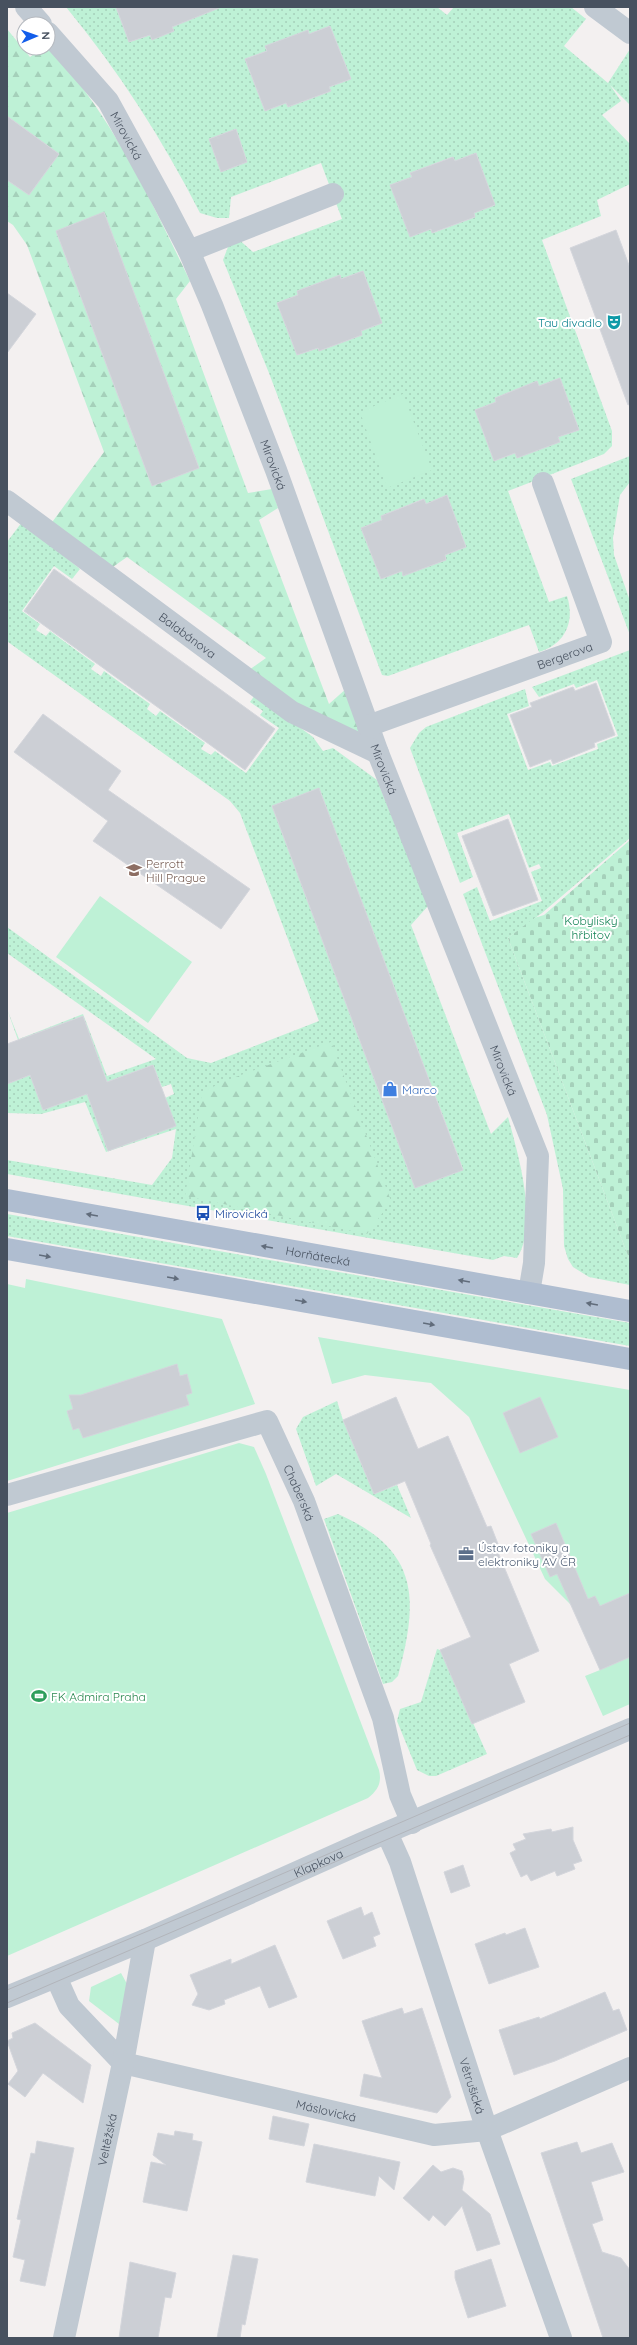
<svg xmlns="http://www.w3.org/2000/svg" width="637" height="2345" font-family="Quicksand,sans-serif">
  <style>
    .grass { fill: url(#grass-dots); fill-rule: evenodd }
    .forest { fill: url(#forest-firs); fill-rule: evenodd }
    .cemetery { fill: url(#cemetery-stones) }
    .green { fill: #bef1d6 }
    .building { fill: #cccfd5; stroke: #d4d6dc }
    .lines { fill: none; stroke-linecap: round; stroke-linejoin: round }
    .minor { stroke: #c0c9d2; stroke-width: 22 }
    .major { stroke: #afbdd0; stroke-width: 22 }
    .tram { stroke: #b2b5bb; stroke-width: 1 }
    .oneway { fill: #616c7b }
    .labels { text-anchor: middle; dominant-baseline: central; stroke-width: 4; stroke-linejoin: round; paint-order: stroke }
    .street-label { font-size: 12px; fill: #47515f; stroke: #fff }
    .culture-label { font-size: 12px; fill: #0d838f; stroke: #fff; text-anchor: end }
    .education-label { font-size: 12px; fill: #785e54; stroke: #fff; text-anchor: start }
    .park-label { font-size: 12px; fill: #148456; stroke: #fff }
    .shop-label { font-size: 12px; fill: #366cbe; stroke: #fff; text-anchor: start }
    .transit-label { font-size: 12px; fill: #164399; stroke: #fff; text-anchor: start }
    .service-label { font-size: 12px; fill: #4e5e75; stroke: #fff; text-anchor: start }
    .leisure-label { font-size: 12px; fill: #27864d; stroke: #fff; text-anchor: start }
  </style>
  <defs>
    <pattern id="grass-dots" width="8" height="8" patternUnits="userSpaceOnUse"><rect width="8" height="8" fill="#bef1d6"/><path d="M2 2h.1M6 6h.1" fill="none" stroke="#a5d0ba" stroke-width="1.8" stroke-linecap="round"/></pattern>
    <pattern id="forest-firs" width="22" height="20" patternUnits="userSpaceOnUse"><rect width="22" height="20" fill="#bef1d6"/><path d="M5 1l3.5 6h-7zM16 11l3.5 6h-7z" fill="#a5d0ba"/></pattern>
    <pattern id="cemetery-stones" width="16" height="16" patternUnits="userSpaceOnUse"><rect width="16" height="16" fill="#bef1d6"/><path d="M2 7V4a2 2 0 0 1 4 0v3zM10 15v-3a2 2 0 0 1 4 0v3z" fill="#a5d0ba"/></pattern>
  </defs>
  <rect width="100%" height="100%" fill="#f3f0f0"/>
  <g class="grass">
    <path d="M66 7H116L129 42 150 35 152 39 173 31 172 27 193 18 189 7H437L447 15 454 7H571L586 19 564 46 608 83 630 49V105L610 85 621 101 602 115 630 144V184L597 200 601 216 542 240 612 431V446L604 454 508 491 549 602 567 596C575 621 566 644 539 652L529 625 388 676 382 675 269 373 223 260 228 247 237 238 253 252 342 219 321 163 231 197 229 218H217L200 213C163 140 118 70 66 7ZM330 26 351 79 329 87 331 91 288 107 286 103 265 111 245 59 267 51 265 47 308 31 309 34ZM236 129 247 162 221 171 209 139ZM476 153 495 205 474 213 475 217 433 233 390 185 412 177 410 173 452 157 455 161ZM363 271 382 323 361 331 362 335 319 351 318 348 297 355 277 303 298 295 297 291 340 275 341 279ZM560 378 579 430 558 437 560 441 515 453 494 461 475 410 496 402 495 398 537 382 539 386ZM447 495 466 547 445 555 446 560 404 575 402 571 381 579 361 528 382 520 381 516 423 499 426 504Z"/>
    <path d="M630 456V482L620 495 613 538 614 555 630 601V635L571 479Z"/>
    <path d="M22 522 80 569 72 579 54 566 22 611 40 624 36 630 46 636 50 631 95 664 91 669 101 676 104 671 150 704 147 709 156 716 160 711 205 743 201 749 211 755 215 751 246 773 279 728 260 715 263 711 250 702 255 695 313 737 323 751 333 748 377 780 428 906 411 925 491 1134 508 1117C518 1154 539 1224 517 1258L504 1256 493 1260 7 1174V1160L152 1185 172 1158 176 1129 106 1152 85 1102 41 1114 7 1113V1084L30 1075 43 1110 87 1094 108 1150 165 1098 174 1094 171 1084 162 1087 153 1065 107 1082 83 1016 18 1040 7 1009 19 1039 83 1014 107 1076 156 1059 7 953V927L187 1058 211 1063 319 1021 240 813 230 801 8 642 7 644V542ZM319 789 463 1169 415 1188 272 806Z"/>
    <path d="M630 650V838L542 913 508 938 630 1261V1285L589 1277 573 1267 568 1259 564 1246 563 1189 547 1115 463 894 477 887 490 921 542 901 531 872 541 868 539 864 529 868 509 814 457 833 473 877 460 883 410 748 419 733 426 727 525 689 529 706 507 714 528 770 550 762 552 766 598 749 597 744 618 736 597 680 576 688 574 684 539 697 532 687Z"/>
    <path d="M7 1214 630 1323V1346L7 1236Z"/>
    <path d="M337 1401 343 1420 374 1494 397 1485 411 1518 336 1474 316 1486 296 1429 303 1417Z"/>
    <path d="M338 1514C419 1550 419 1598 398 1676L392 1682 383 1684 324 1519Z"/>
    <path d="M437 1649 440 1650 487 1754 436 1776H429L417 1770 397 1721 400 1709 421 1702Z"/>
  </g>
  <g class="forest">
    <path d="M7 29 30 57 42 48H48C59 61 71 74 82 87 126 146 158 215 190 281L176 299 248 493 272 489 278 508 259 520 329 704 347 688 362 732 351 742 249 670 266 658 127 557 110 569 50 525 104 452 27 245 13 225 7 221V180L29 195 59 154 7 116ZM104 213 199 468 152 486 56 231Z"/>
    <path d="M331 1042 391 1201 367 1234 185 1196 202 1093 222 1082Z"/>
  </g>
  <path class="cemetery" d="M630 840V1261L508 938 534 918 544 915Z"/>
  <g class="green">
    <path d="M403 394 432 470 387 488 360 412Z"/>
    <path d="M100 896 192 962 148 1023 56 957Z"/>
    <path d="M26 1279 222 1319 255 1404 7 1481V1284L25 1288Z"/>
    <path d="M318 1337 630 1390V1704L603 1716 585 1676 600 1670 572 1606 545 1579 469 1417 431 1383 365 1375 332 1384Z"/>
    <path d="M239 1443 254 1447 266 1474 379 1770C382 1783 378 1790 368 1798L7 1956V1513Z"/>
    <path d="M121 1973 127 1984 119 2024 89 2001 91 1987Z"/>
  </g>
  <g class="building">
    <path d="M116 7H219V8L172 27 174 31 152 40 150 35 129 42Z"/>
    <path d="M330 26 351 79 329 87 331 91 288 107 286 103 265 111 245 59 267 51 265 46 308 30 309 34Z"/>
    <path d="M7 116 59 154 29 195 7 180Z"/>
    <path d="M236 129 247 162 221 172 209 139Z"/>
    <path d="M476 153 495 205 474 213 475 217 432 233 431 229 410 237 390 185 412 177 410 173 453 157 455 161Z"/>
    <path d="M104 212 199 468 152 486 56 231Z"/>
    <path d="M616 230 630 268V404L628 405 570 248Z"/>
    <path d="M363 271 382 323 361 331 362 335 319 351 318 348 297 355 277 303 298 295 297 291 340 275 341 279Z"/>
    <path d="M7 293 36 314 7 353Z"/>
    <path d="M560 378 579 430 558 437 560 442 517 458 515 453 494 461 475 410 496 402 495 398 537 381 539 386Z"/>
    <path d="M447 495 466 547 445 555 446 560 403 576 402 571 381 579 361 528 382 520 381 516 424 499 426 504Z"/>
    <path d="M54 569 275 729 245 770 24 611Z"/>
    <path d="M596 683 615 735 594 743 595 747 553 764 551 759 530 767 510 715 532 707 530 703 573 687 575 691Z"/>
    <path d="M43 714 121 771 108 790 250 889 221 929 93 841 108 821 14 752Z"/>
    <path d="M319 788 463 1170 415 1188 272 806Z"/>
    <path d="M508 819 538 900 493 916 462 836Z"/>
    <path d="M83 1016 107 1082 153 1065 176 1126 108 1151 87 1094 43 1110 30 1075 7 1084V1044Z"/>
    <path d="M177 1364 180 1376 187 1374 192 1393 186 1395 189 1405 83 1438 79 1428 73 1430 67 1411 73 1409 69 1395H81Z"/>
    <path d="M396 1397 418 1449 448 1436 487 1527 491 1526 498 1544 495 1545 539 1651 509 1664 525 1702 472 1724 440 1650 471 1637 430 1545 431 1544 405 1481 374 1494 343 1420Z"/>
    <path d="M540 1397 558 1437 520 1453 503 1413Z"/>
    <path d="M556 1523 588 1599 595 1596 600 1606 630 1593V1657L600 1670 557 1574 550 1577 531 1534Z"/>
    <path d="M573 1827V1840L582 1861 573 1864 575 1869 557 1876 555 1871 531 1881 527 1874 521 1877 510 1853 516 1850 513 1844 526 1839 523 1834 551 1829 552 1832Z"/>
    <path d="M463 1865 470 1886 451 1893 444 1872Z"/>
    <path d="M361 1907 364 1916 372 1912 380 1934 373 1937 376 1946 343 1959 327 1921Z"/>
    <path d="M525 1928 539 1967 489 1984 475 1944 505 1933 506 1935Z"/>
    <path d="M275 1945 297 1997 269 2008 260 1986 224 2000 225 2004 209 2010 192 2005 198 1994 190 1975 231 1959V1964Z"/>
    <path d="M605 1992 613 2011 619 2009 627 2030 555 2061 514 2075 499 2030 539 2017 540 2019Z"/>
    <path d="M402 2008 404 2014 422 2008 435 2047 451 2097 437 2113 360 2096 364 2074 382 2078 362 2021Z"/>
    <path d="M35 2023 91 2065 83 2103 43 2073 25 2097 8 2084 18 2071 7 2041 13 2038 12 2033Z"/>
    <path d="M273 2116 309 2124 304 2146 269 2139Z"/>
    <path d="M175 2131 193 2134 192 2140 202 2142 187 2211 143 2202 151 2162 166 2165 153 2155 158 2133 174 2136Z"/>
    <path d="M37 2141 74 2148 45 2286 20 2281 25 2260 13 2257 21 2220 17 2219 31 2153 35 2154Z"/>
    <path d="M577 2142 581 2153 612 2143 624 2172 591 2182 603 2220 592 2224 602 2252 621 2258 630 2270V2338H603L541 2153Z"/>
    <path d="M314 2144 400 2162 394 2190 379 2176 375 2196 306 2182Z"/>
    <path d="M433 2165 441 2172 453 2168 462 2171 464 2179 462 2190 490 2214 500 2244 477 2251 462 2206 445 2226 433 2215 429 2221 403 2198Z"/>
    <path d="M233 2255 258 2259 245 2325 242 2324 240 2338H217Z"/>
    <path d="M491 2259 506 2306 468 2318 455 2278V2271Z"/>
    <path d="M130 2262 176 2273 171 2298 165 2297 158 2338H119Z"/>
  </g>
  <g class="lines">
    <g class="minor">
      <path d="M26 7 41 24"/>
      <path d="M595 7 630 33"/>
      <path id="s1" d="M48 33 108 101 164 203 189 251 212 305 276 470 378 753 538 1156 534 1263 529 1293"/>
      <path d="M189 251 333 194"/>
      <path id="s2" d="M7 501 292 712 378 753"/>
      <path id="s3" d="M368 726 601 642 543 483"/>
      <path id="s4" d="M7 1495 267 1421 304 1501 383 1718 400 1795 412 1823"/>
      <path id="s5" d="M387 1833 400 1862 487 2130 561 2338"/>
      <path id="s6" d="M56 1977 69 2006 123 2063 434 2135 487 2130 630 2068"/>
      <path id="s7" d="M7 1997 145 1940 362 1843 630 1729"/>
      <path id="s8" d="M64 2338 123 2063 145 1940"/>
    </g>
    <g class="major">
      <path id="s9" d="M7 1200 630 1311"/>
      <path d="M7 1249 630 1359"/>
    </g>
    <g class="tram">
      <path d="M7 1990 215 1903 630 1723"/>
      <path d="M7 2003 630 1735"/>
    </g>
  </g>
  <defs><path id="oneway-solid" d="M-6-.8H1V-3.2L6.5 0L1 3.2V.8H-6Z"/></defs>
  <g class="oneway">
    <use href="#oneway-solid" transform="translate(92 1215) rotate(-170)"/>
    <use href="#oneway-solid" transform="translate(267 1247) rotate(-170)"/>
    <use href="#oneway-solid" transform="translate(45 1256) rotate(10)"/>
    <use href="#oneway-solid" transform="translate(173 1278) rotate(10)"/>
    <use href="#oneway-solid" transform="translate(464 1281) rotate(-170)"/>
    <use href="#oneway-solid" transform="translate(301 1301) rotate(10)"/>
    <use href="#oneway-solid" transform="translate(592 1304) rotate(-170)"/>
    <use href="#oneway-solid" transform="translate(429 1324) rotate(10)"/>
  </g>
  <defs>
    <symbol id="theatre-bare" viewBox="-9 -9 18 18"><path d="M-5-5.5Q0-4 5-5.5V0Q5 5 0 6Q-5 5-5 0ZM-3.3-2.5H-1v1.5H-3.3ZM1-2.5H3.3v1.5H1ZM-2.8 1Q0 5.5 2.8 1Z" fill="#0f9aa8" stroke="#fff" stroke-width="2.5" paint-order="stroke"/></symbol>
    <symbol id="school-bare" viewBox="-9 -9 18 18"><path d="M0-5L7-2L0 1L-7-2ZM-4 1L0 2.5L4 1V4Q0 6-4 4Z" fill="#8d6e63" stroke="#fff" stroke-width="2.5" paint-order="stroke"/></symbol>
    <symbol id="shop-bare" viewBox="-9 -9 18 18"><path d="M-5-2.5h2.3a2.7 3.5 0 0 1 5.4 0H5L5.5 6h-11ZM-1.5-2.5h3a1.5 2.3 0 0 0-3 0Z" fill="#3f7fe0" stroke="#fff" stroke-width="2.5" paint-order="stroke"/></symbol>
    <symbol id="bus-bare" viewBox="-9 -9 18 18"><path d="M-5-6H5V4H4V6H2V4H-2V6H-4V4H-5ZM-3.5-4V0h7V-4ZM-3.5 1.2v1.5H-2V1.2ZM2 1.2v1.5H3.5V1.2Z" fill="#1a4fb4" stroke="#fff" stroke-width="2.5" paint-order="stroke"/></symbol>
    <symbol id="office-bare" viewBox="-9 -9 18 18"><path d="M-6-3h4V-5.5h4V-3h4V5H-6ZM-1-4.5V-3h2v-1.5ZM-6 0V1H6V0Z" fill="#5c6f8a" stroke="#fff" stroke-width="2.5" paint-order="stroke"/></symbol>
    <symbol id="stadium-bare" viewBox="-9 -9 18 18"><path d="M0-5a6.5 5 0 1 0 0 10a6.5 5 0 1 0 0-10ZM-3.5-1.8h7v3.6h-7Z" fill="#2e9e5b" stroke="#fff" stroke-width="2.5" paint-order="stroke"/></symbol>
  </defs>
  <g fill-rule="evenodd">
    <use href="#theatre-bare" x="603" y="311" width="22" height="22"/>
    <use href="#school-bare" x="123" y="859" width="22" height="22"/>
    <use href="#shop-bare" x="379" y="1078" width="22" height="22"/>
    <use href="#bus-bare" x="192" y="1202" width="22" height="22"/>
    <use href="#office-bare" x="455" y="1543" width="22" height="22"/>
    <use href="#stadium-bare" x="28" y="1685" width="22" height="22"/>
  </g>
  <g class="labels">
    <g class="street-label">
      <text stroke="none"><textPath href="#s1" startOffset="130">Mirovická</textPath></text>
      <text stroke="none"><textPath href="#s1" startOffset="491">Mirovická</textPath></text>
      <text stroke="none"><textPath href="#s2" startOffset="225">Balabánova</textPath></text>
      <text stroke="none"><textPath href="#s3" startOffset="209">Bergerova</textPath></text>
      <text stroke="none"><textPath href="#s1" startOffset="815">Mirovická</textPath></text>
      <text stroke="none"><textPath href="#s1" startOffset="1139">Mirovická</textPath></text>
      <text stroke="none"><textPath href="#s9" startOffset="316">Horňátecká</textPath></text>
      <text stroke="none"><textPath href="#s4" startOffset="349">Chaberská</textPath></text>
      <text stroke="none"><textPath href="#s7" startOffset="339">Klapkova</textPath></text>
      <text stroke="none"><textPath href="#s5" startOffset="267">Větrušická</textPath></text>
      <text stroke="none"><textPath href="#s6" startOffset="319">Máslovická</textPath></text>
      <text stroke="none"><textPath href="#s8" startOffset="203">Veltěžská</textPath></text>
    </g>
    <g class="culture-label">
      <text x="602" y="322">Tau divadlo</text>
    </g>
    <g class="education-label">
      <text x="146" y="863">Perrott<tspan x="146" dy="14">Hill Prague</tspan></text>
    </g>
    <g class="park-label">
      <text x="591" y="920">Kobyliský<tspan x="591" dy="14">hřbitov</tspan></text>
    </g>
    <g class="shop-label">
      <text x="402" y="1089">Marco</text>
    </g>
    <g class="transit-label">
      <text x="215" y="1213">Mirovická</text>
    </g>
    <g class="service-label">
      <text x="478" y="1547">Ústav fotoniky a<tspan x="478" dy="14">elektroniky AV ČR</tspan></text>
    </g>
    <g class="leisure-label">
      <text x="51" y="1696">FK Admira Praha</text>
    </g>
  </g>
  <rect width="637" height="2345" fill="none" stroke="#47515f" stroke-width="16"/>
  <g transform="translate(36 36) rotate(88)"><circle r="19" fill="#ffffff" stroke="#b5b9bf"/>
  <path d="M0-3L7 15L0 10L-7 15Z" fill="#125dea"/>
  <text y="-6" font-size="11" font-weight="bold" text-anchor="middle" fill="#47515f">N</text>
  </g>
</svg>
